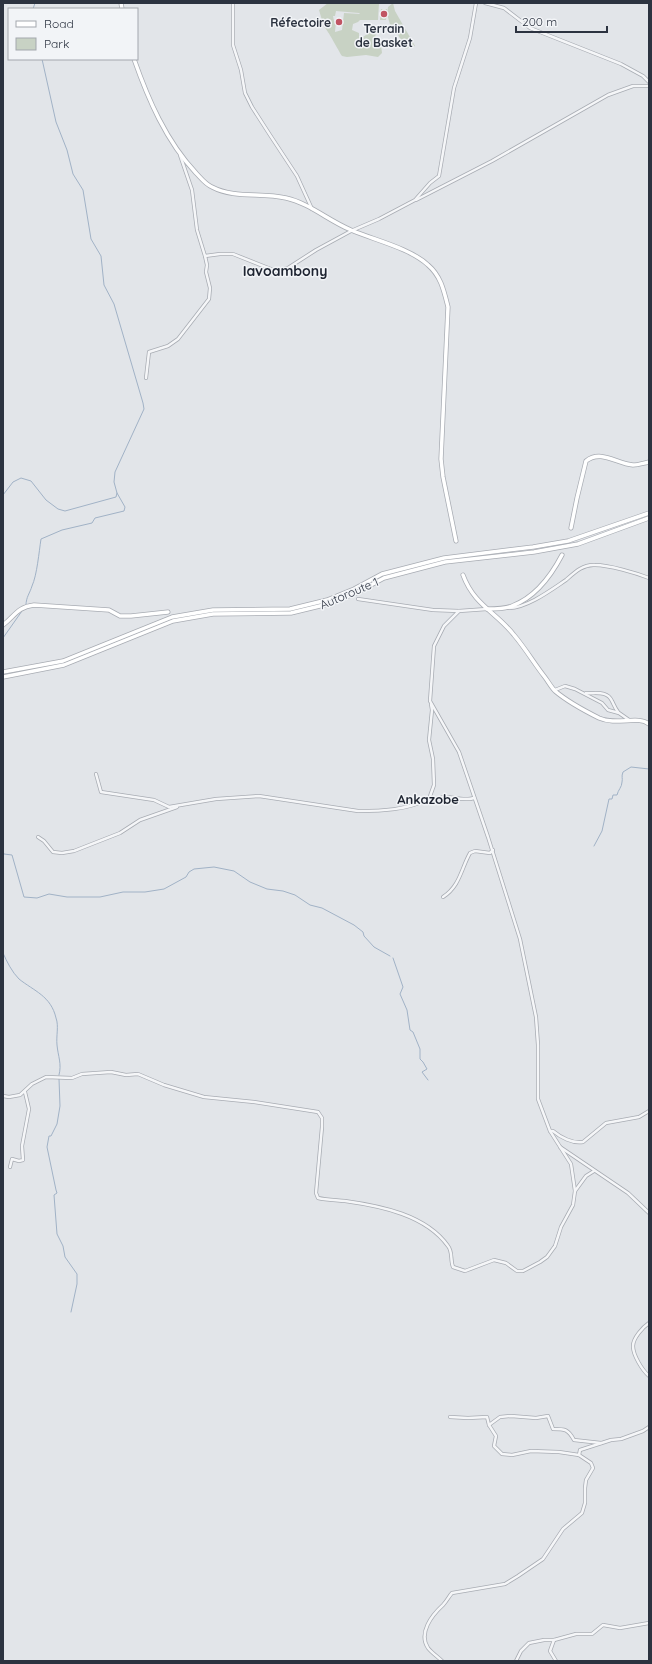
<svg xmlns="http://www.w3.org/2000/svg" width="652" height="1664" font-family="Quicksand,sans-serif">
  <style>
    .green { fill: #c8d2c4; fill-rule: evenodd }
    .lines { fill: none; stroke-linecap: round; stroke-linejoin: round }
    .stream { stroke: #a1b2c6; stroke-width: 1 }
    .street-casing { stroke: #a8acb3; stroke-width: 4 }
    .secondary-casing { stroke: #a8acb3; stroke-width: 5 }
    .street { stroke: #f5f6f8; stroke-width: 2.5 }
    .secondary { stroke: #fff; stroke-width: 3.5 }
    .poi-dot { fill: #c15463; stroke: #f2f4f7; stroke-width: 1.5 }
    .labels { text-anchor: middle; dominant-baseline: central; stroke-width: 3; stroke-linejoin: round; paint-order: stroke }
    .poi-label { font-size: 12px; font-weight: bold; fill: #2c3340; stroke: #f2f4f7; text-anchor: end }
    .street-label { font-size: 12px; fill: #2c3340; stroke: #f2f4f7 }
    .neighbourhood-label { font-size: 13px; font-weight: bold; fill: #1e2431; stroke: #f2f4f7 }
    .quarter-label { font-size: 14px; font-weight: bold; fill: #1e2431; stroke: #f2f4f7 }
  </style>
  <rect width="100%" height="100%" fill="#e2e5e9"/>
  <g class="green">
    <path d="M328 3H379L378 20H360L358 22 353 24 352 30 359 33V37H363L369 33 376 32 375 38 376 44 381 45 382 53 378 57 366 55 347 57 342 56C338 50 328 30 324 27L319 10ZM336 11 359 13 360 14 344 13 342 30 335 32 336 22 334 21 333 16H335Z"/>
    <path d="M393 3 395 11 415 46 405 49 396 30 391 28 387 14 388 7Z"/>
    <path d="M381 9H387L386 20H380Z"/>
  </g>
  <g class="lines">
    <g class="stream">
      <path d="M33 9 35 3"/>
      <path d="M3 495 13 482 21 478 31 481 46 500 58 509 65 511 116 497 117 493 114 482 115 472 144 409 143 403 114 304 104 285 101 256 91 239 83 190 73 174 67 150 56 122 42 59"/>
      <path d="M26 605C26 597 30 593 32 586 37 575 39 552 41 539L62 530 92 523 95 518 124 511 125 507 117 493"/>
      <path d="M3 638 22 611"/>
      <path d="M594 846 602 831 609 799H612L613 795H617C618 790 622 787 622 782 623 778 621 777 623 772L631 767 649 769"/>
      <path d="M3 852 4 854 12 855 24 897 37 898 49 894 67 897H100L123 892H145L164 889 186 877 189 872 194 869 214 867 234 871 250 882 267 889 283 891 295 895 310 905 322 908 354 925 363 932 364 936 374 947 390 956"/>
      <path d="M3 953C7 962 12 972 19 979 34 991 51 996 56 1018 59 1026 56 1036 57 1045 58 1056 62 1064 59 1075"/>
      <path d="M393 958 403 987 400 994 407 1010 410 1030 413 1032 420 1049V1059L423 1062 427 1069 422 1072 428 1080"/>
      <path d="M59 1079 60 1106 57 1124 51 1136H49L47 1147 56 1190 57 1193 54 1195 57 1234 63 1246 65 1257 77 1274V1284L71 1312"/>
    </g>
    <defs>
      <g id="street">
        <path d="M233 3V45L241 70 245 93 252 107 270 135 297 176 312 209"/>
        <path d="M485 3 504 8 530 28 621 64 643 76 649 82"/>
        <path d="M180 155 192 190 197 230 205 256 220 254H233L276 271 288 268 316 250 351 231 379 219 415 200 430 183 439 176 454 88 470 38 476 3"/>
        <path d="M416 200 492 161 608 95 633 86H649"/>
        <path d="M146 378 149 352 168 346 178 339 209 299 210 288 206 272 207 265 205 256"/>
        <path d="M358 599 433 610 459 611"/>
        <path d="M509 608C527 608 551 590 566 580 574 573 583 564 595 565 609 565 636 573 649 578"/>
        <path d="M555 690 565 686 575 689 602 703 608 710 619 713 629 720"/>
        <path d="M586 693C595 694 607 690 612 701 614 705 615 708 618 712"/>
        <path d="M96 774 101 792 154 800 169 807 216 799 259 796 358 811C383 811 406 810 429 799 436 801 441 796 448 797 457 798 465 801 474 798"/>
        <path d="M429 799 434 785 433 759 429 740 432 710 431 704"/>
        <path d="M38 837 44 841 53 852 62 853 74 851 120 833 140 820 177 807"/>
        <path d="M443 897C460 886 461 869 470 853L475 851 490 853 493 850"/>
        <path d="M3 1096 9 1097 20 1095 32 1084 46 1077 72 1078 82 1074 111 1072 126 1075 138 1074 164 1085 204 1097 254 1102 318 1112 322 1118V1127L316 1193 318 1198C327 1200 336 1200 345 1201 381 1206 426 1215 448 1246 453 1252 450 1260 453 1267L465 1271 494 1260 506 1263 517 1271H523L540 1262 547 1257 555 1246 561 1227 573 1205 575 1191 571 1164 550 1131 538 1099V1045L536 1017 520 939 488 837 459 752 430 701 434 646 444 626 459 611 487 609"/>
        <path d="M550 1131H553C560 1137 573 1144 583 1142L606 1123 639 1117 649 1111"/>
        <path d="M560 1147 628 1193 649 1213"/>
        <path d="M10 1167 12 1159 19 1161 23 1160 22 1146 29 1109 25 1092"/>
        <path d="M575 1191 586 1176 594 1171"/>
        <path d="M649 1323C643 1327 633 1338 633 1346 633 1355 642 1370 649 1376"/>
        <path d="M450 1417 468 1418 487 1417 489 1425 496 1436 494 1446 502 1454 512 1455 531 1451 559 1452 579 1455"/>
        <path d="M489 1425 500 1417 511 1416 536 1418 548 1416 553 1429C565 1429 568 1429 574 1440L601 1443"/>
        <path d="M554 1640 550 1651 556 1661"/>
        <path d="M442 1661C438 1657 432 1653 428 1648 418 1633 432 1615 443 1605 447 1601 449 1596 452 1593L505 1584 518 1576 543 1559 563 1529 582 1513 585 1503V1488L586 1480 593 1468 591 1463 579 1455 580 1450 611 1440 621 1439 643 1431 649 1427"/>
        <path d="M516 1661 521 1651 529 1643 544 1640H554L576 1634H592L603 1625 620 1628 649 1623"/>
      </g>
      <g id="secondary">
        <path d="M121 3 122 9"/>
        <path d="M134 59C148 99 166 141 196 173 201 178 205 184 212 187 235 199 261 192 286 198 309 203 329 221 351 230 374 240 410 248 428 265 441 276 444 291 448 307L441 459 443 477 456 541"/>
        <path d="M571 528 577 498 586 461C601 449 617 464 633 465 638 465 644 463 649 462"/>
        <path d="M463 575C474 605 496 612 514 635 525 648 534 663 544 676 548 681 551 687 555 691 568 702 585 711 599 718 617 726 637 715 649 724"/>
        <path d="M487 609C495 609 505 609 512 606 536 597 551 576 562 555"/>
        <path d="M3 625C15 616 17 607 34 605L109 610 120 616H131L168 612"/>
        <path d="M3 672 63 661 172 617 213 610 290 609 327 600 354 589 382 574 444 558 533 547 568 541 649 513"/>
        <path d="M3 677 64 665 173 621 213 614 291 613 328 604 356 593 384 578 445 562 534 552 578 544 649 518"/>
      </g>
    </defs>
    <use href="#street" class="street-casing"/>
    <use href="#secondary" class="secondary-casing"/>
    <use href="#street" class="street"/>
    <use href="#secondary" class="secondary"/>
  </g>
  <g class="poi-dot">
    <circle cx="384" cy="14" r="4"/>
    <circle cx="339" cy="22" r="4"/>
  </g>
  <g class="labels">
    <g class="poi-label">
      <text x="331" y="22">Réfectoire</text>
      <text x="384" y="28" text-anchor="middle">Terrain<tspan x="384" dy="14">de Basket</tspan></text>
    </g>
    <g class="street-label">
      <text transform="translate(349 593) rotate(-23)">Autoroute 1</text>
    </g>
    <g class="neighbourhood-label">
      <text x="428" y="799">Ankazobe</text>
    </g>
    <g class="quarter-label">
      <text x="285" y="271">Iavoambony</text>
    </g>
  </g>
  <rect width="652" height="1664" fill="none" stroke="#2c3340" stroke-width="8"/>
  <rect x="8" y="8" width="130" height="52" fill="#f2f4f7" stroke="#a3a7ae"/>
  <rect x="16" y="21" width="20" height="6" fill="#ffffff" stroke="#a3a7ae"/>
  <text x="44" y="28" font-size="12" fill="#2c3340">Road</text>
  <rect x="16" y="38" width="20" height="12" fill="#c8d2c4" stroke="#a3a7ae"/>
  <text x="44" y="48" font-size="12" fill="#2c3340">Park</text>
  <path d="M516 26v6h91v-6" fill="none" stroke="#2c3340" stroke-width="2"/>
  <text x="522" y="26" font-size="12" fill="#2c3340" stroke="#f2f4f7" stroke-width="3" paint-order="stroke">200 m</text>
</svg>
